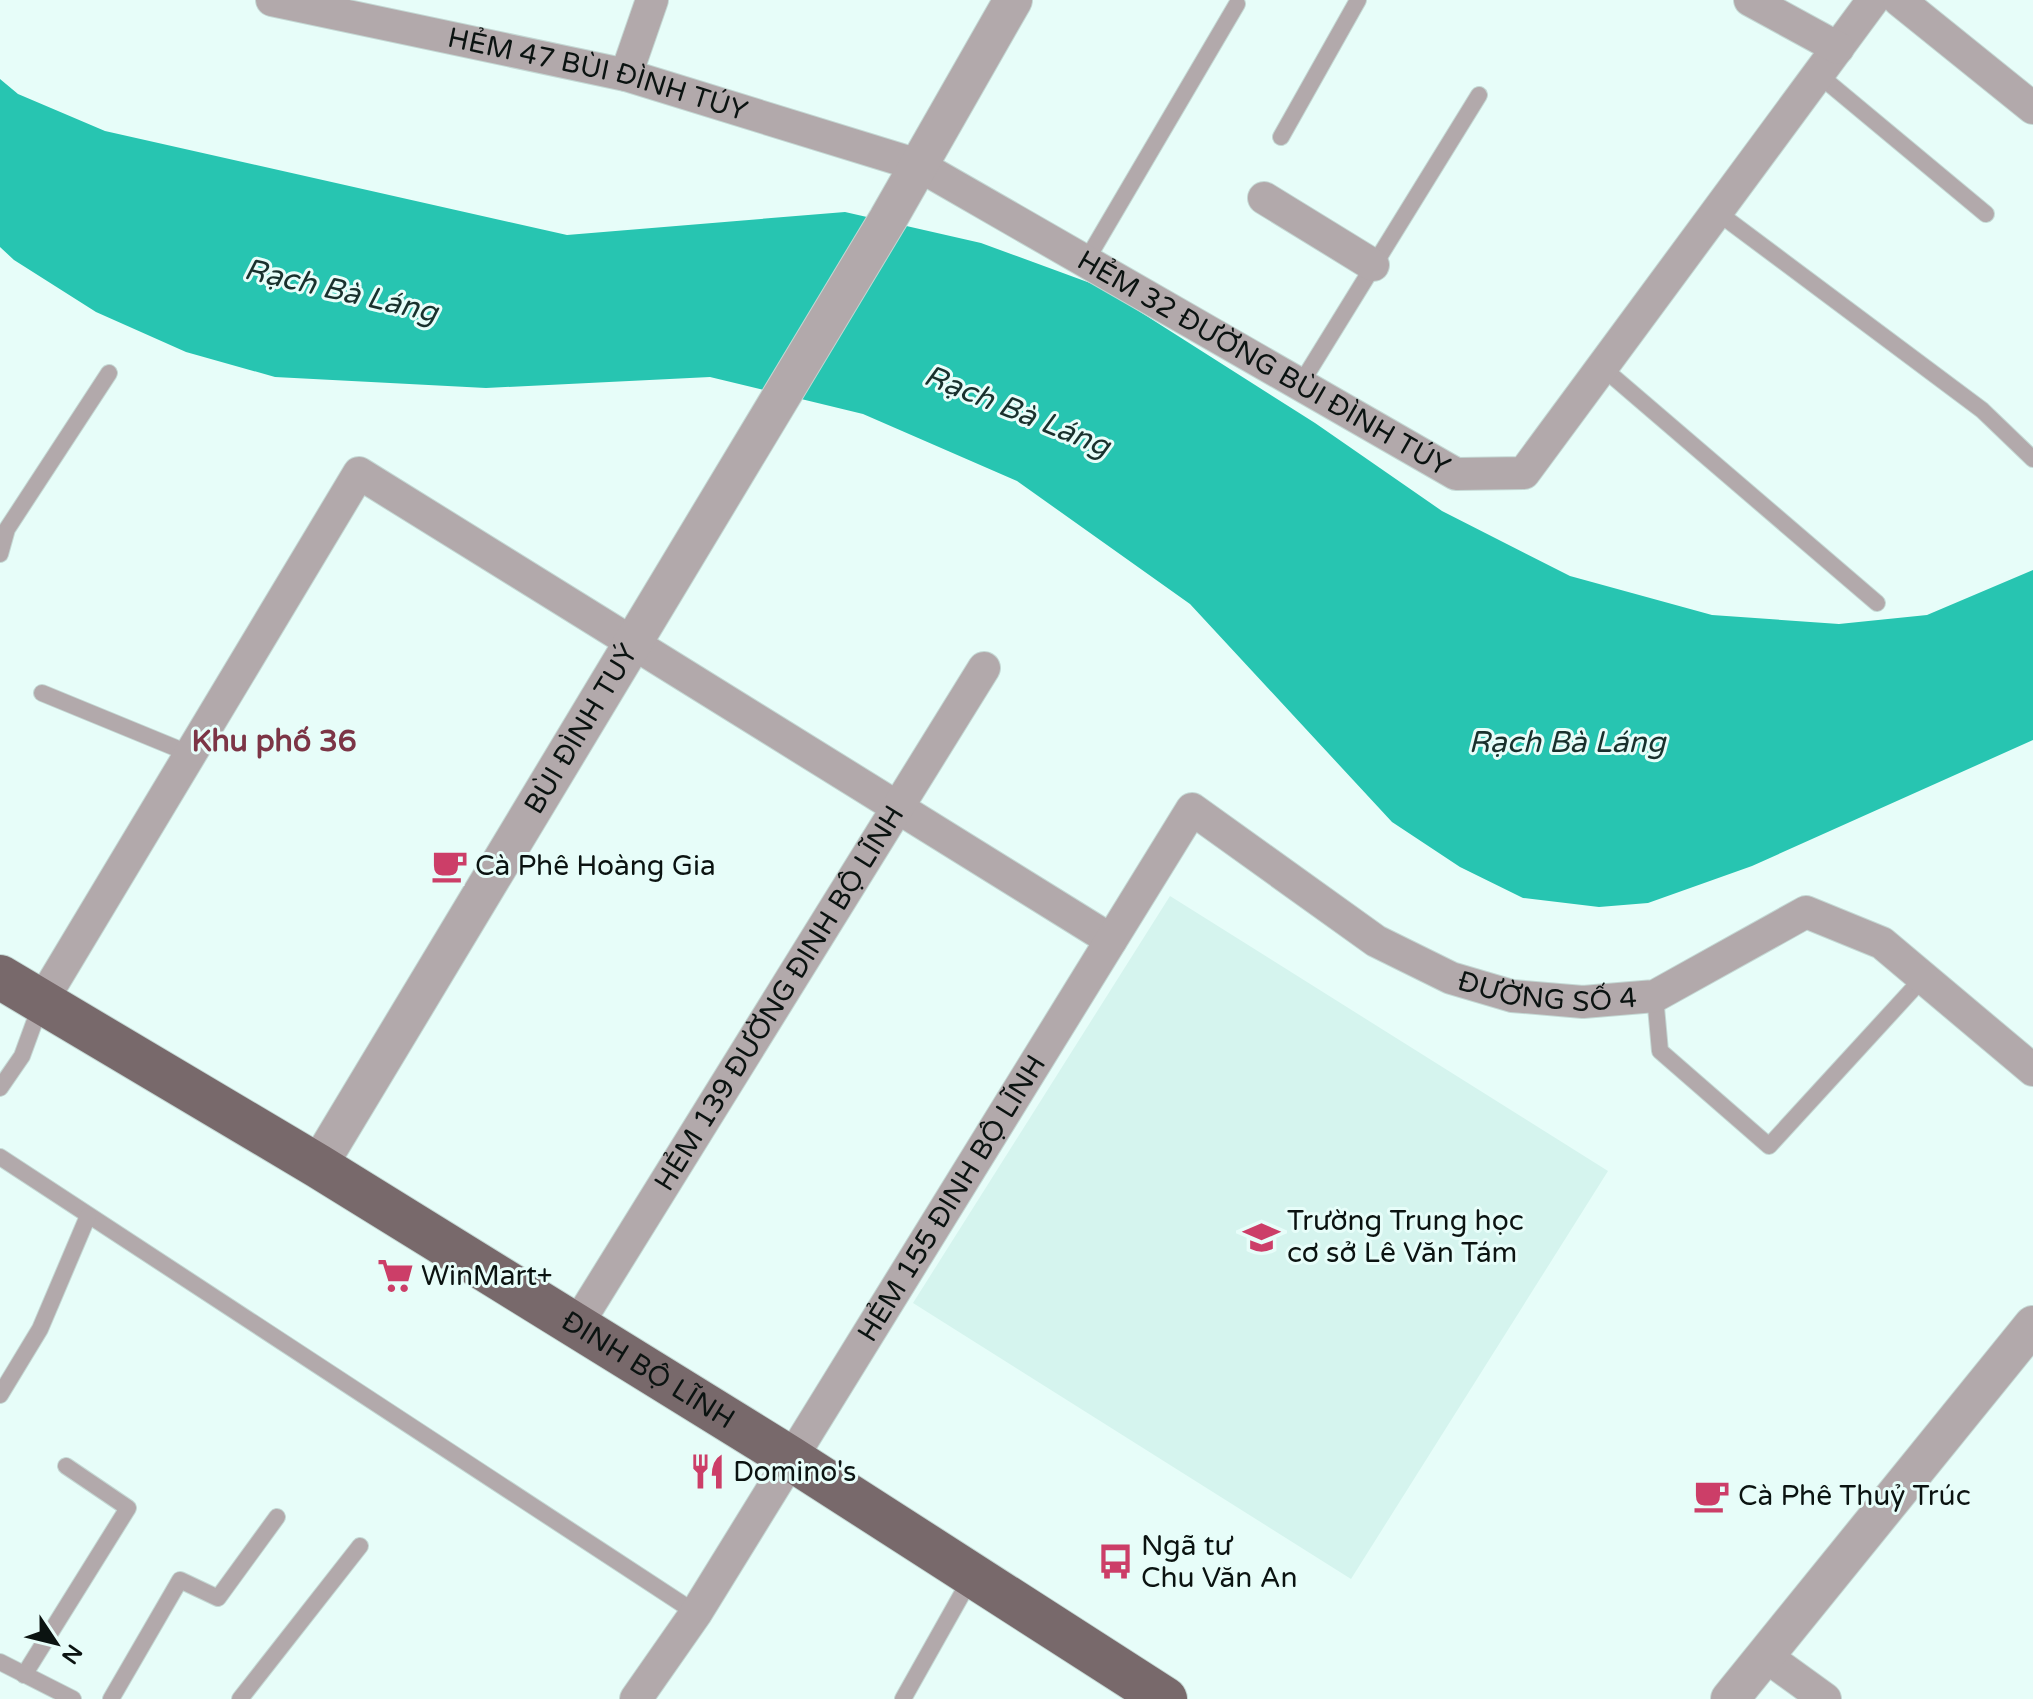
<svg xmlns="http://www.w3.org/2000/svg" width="2033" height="1699" font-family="'Varela Round',sans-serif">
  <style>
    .built { fill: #d5f4ee }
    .water { fill: #27c5b1 }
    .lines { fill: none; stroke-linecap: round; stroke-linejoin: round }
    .service-casing { stroke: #c4d8d4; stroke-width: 18 }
    .minor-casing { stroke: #c4d8d4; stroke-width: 34 }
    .tertiary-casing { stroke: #c4d8d4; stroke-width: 40 }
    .primary-casing { stroke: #c4d8d4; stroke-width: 46 }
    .service { stroke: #b2a9ab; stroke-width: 16 }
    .minor { stroke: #b2a9ab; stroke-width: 32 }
    .tertiary { stroke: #b2a9ab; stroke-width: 38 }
    .primary { stroke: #78696b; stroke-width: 44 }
    .labels { text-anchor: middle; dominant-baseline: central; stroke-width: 6; stroke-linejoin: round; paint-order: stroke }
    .street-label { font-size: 28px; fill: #0b1311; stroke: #e7fdf9 }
    .poi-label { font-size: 28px; fill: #0b1311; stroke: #e7fdf9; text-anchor: start }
    .water-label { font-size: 30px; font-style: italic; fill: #19312d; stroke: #e7fdf9 }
    .neighbourhood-label { font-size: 30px; font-weight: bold; fill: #7c3546; stroke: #e7fdf9 }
  </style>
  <rect width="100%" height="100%" fill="#e7fdf9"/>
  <path class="built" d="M1170 896 1608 1171 1351 1579 913 1303Z"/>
  <path class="water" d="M0 79 18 94 105 131 567 235 845 212 981 243 1101 287 1315 423 1442 511 1570 576 1712 615 1839 624 1927 615 2033 570V740L1752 866 1648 903 1599 907 1523 898 1460 867 1392 822 1190 604 1017 481 863 414 710 377 486 388 275 377 186 352 96 312 14 260 0 247Z"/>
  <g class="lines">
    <defs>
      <g id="service">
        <path d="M1819 75 1986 214"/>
        <path d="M1281 137 1358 0"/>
        <path d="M1717 212 1982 410 2033 459"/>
        <path d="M1086 261 1237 4"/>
        <path d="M1603 368 1877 603"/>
        <path d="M1300 385 1479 95"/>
        <path d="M0 554 7 529 109 373"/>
        <path d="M42 693 188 753"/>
        <path d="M1655 996 1660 1051 1769 1146 1923 978"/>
        <path d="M0 1088 22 1056 41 1004"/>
        <path d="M0 1157 696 1613"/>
        <path d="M0 1395 40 1329 88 1216"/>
        <path d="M0 1662 73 1699"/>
        <path d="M24 1675 128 1508 66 1466"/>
        <path d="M111 1699 180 1580 218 1598 277 1517"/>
        <path d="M240 1699 360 1546"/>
        <path d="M903 1699 971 1578"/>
      </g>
      <g id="minor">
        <path id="s1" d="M272 0 626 75 918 165 1456 474 1524 473 1873 0"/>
        <path d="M1750 0 1838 48"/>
        <path d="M1899 0 2033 108"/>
        <path d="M626 75 652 0"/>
        <path d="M1264 198 1373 265"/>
        <path d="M42 1001 359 473 1111 940"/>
        <path id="s2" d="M575 1328 984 668"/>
        <path d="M1767 1657 1825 1699"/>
        <path id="s3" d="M636 1699 696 1613 1192 809 1376 941 1451 978 1512 996 1583 1002 1655 996 1806 912 1882 943 2033 1070"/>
      </g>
      <g id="tertiary">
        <path id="s4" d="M318 1166 888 219 1013 0"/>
        <path d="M1730 1699 2033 1325"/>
      </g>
      <g id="primary">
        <path id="s5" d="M0 977 318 1166 790 1458 1165 1699"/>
      </g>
    </defs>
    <use href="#service" class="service-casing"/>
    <use href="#minor" class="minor-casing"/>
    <use href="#tertiary" class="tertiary-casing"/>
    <use href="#primary" class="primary-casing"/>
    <use href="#service" class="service"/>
    <use href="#minor" class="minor"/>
    <use href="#tertiary" class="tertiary"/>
    <use href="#primary" class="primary"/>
  </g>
  <defs>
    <symbol id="cafe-bare" viewBox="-9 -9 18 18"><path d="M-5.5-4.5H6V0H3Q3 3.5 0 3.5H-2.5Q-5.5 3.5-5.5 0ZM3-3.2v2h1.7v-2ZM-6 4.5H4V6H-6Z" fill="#cc3e68" stroke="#e7fdf9" stroke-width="2.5" paint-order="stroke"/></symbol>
    <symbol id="school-bare" viewBox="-9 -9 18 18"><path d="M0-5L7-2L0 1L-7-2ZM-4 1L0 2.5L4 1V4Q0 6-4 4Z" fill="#cc3e68" stroke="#e7fdf9" stroke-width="2.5" paint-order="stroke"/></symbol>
    <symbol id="supermarket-bare" viewBox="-9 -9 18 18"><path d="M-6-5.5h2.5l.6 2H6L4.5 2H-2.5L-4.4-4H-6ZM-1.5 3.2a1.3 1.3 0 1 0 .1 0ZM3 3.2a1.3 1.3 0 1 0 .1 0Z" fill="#cc3e68" stroke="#e7fdf9" stroke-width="2.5" paint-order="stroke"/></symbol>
    <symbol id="restaurant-bare" viewBox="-9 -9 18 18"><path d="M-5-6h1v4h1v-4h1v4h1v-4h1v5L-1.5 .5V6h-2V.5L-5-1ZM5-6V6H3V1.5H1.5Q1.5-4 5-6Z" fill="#cc3e68" stroke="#e7fdf9" stroke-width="2.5" paint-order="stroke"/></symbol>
    <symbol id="bus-bare" viewBox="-9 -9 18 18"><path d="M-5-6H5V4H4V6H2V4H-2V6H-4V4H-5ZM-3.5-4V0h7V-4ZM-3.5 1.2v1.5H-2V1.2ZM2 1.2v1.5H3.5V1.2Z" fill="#cc3e68" stroke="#e7fdf9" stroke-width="2.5" paint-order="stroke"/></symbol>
  </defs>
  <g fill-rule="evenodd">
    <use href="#cafe-bare" x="424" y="840" width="51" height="51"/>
    <use href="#school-bare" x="1236" y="1212" width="51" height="51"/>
    <use href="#supermarket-bare" x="370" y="1250" width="51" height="51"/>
    <use href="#restaurant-bare" x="682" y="1446" width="51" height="51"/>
    <use href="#cafe-bare" x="1686" y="1470" width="51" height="51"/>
    <use href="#bus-bare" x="1090" y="1536" width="51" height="51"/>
  </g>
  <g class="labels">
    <g class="street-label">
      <text stroke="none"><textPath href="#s1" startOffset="334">HẺM 47 BÙI ĐÌNH TÚY</textPath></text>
      <text stroke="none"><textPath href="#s1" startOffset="1066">HẺM 32 ĐƯỜNG BÙI ĐÌNH TÚY</textPath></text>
      <text stroke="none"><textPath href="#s4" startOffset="510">BÙI ĐÌNH TUÝ</textPath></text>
      <text stroke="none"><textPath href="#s3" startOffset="1458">ĐƯỜNG SỐ 4</textPath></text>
      <text stroke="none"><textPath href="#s2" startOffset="388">HẺM 139 ĐƯỜNG ĐINH BỘ LĨNH</textPath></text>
      <text stroke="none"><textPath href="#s3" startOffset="592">HẺM 155 ĐINH BỘ LĨNH</textPath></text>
      <text stroke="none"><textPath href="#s5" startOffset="758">ĐINH BỘ LĨNH</textPath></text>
    </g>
    <g class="poi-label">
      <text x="475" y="866">Cà Phê Hoàng Gia</text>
      <text x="1287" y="1221">Trường Trung học<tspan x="1287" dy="32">cơ sở Lê Văn Tám</tspan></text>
      <text x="421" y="1276">WinMart+</text>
      <text x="733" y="1472">Domino's</text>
      <text x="1738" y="1496">Cà Phê Thuỷ Trúc</text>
      <text x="1141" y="1546">Ngã tư<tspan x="1141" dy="32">Chu Văn An</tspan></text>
    </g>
    <g class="water-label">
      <text transform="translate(341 291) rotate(13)">Rạch Bà Láng</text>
      <text transform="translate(1017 411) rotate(22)">Rạch Bà Láng</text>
      <text x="1567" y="742">Rạch Bà Láng</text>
    </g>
    <g class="neighbourhood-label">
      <text x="274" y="741">Khu phố 36</text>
    </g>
  </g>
  <g transform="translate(56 1643) rotate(125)" stroke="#e7fdf9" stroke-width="6" paint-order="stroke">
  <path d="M0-6L14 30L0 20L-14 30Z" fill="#0b1311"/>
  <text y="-12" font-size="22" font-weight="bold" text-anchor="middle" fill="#0b1311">N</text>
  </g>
</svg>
